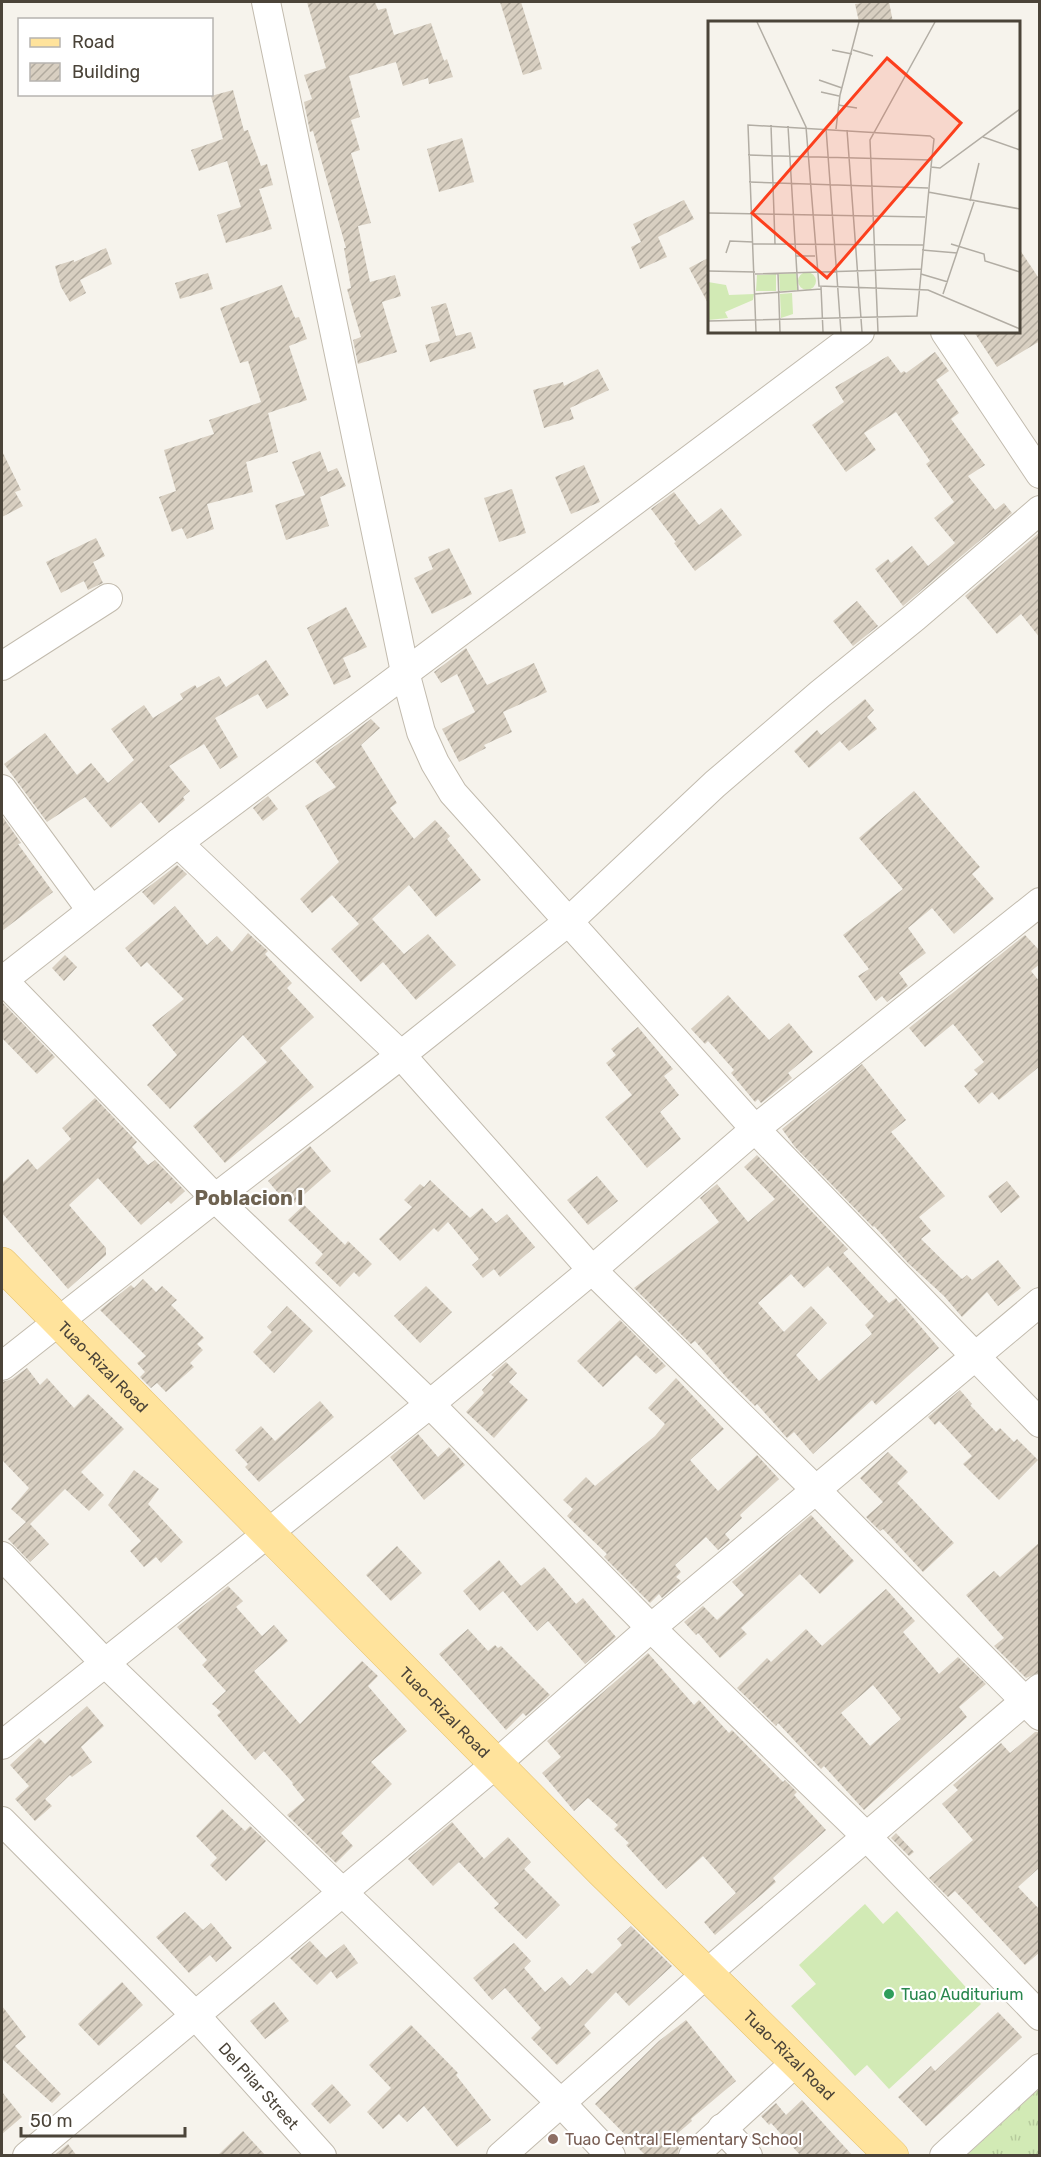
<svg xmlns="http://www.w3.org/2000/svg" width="1041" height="2157" font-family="Rubik,sans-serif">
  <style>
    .park { fill: url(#park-tufts) }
    .pitch { fill: #d2eab5 }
    .building { fill: url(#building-hatch); fill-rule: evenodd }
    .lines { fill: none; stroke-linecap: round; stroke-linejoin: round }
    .minor-casing { stroke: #c2bbae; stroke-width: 30 }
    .major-casing { stroke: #e6c16a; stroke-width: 34 }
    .minor { stroke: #fff; stroke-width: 28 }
    .major { stroke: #ffe39c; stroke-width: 33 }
    .leisure-dot { fill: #2e9e5b; stroke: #fff; stroke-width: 2 }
    .education-dot { fill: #8d6e63; stroke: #fff; stroke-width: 2 }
    .labels { text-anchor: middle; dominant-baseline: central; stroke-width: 4.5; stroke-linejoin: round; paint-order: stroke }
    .street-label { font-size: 16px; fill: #4b4439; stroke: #fff }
    .leisure-label { font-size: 16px; fill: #27864d; stroke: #fff; text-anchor: start }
    .education-label { font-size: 16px; fill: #785e54; stroke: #fff; text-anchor: start }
    .quarter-label { font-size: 20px; font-weight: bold; fill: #6e6250; stroke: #fff }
    .inset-road { fill: none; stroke: #b2ada4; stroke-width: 1.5 }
    .view { fill: #fc3f1d; fill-opacity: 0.15; stroke: #fc3f1d; stroke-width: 3 }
    .inset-edge { fill: none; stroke: #4b4439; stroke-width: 3 }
  </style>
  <defs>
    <pattern id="park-tufts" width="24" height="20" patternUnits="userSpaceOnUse" patternTransform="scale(1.5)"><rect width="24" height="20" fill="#d2eab5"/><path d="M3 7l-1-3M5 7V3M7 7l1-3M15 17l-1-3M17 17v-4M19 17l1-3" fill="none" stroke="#b6ca9c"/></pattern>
    <pattern id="building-hatch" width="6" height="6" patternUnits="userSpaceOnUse" patternTransform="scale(1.5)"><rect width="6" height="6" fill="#d8cfc1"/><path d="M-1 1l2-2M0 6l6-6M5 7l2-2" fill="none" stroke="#b1aa9e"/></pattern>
  </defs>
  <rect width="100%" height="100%" fill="#f6f3ec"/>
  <path class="park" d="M1039 2089V2155H967Z"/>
  <path class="pitch" d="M865 1904 883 1924 897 1911 981 2004 889 2089 867 2065 855 2076 791 2006 816 1984 799 1965Z"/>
  <g class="building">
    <path d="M307 2H375L378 10 386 8 394 35 431 23 444 61 447 59 453 77 429 84 428 78 403 86 396 62 349 76 360 117 351 120 360 150 351 153 371 223 358 226 370 282 395 275 401 296 382 302 397 352 358 364 353 340 361 337 347 289 351 288 344 248H346L313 131 310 132 304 102 312 99 304 75 326 68Z"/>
    <path d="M500 2H521L542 69 523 75Z"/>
    <path d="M869 2H889L893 22H859L855 4Z"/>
    <path d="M233 90 244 131 248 130 261 166 267 164 273 185 259 189 272 229 226 243 217 215 241 207 227 161 199 171 191 150 223 139 211 96Z"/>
    <path d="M462 138 474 182 439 192 427 149Z"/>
    <path d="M684 200 694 219 658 237 667 257 640 269 631 247 641 242 633 224Z"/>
    <path d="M1018 247 1040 280V341L997 367 974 332H1018Z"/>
    <path d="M106 248 112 264 80 280 86 293 70 302 61 287 55 266 74 260V262Z"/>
    <path d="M710 257V307L689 268Z"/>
    <path d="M208 273 213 289 180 299 175 283Z"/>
    <path d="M282 285 295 318 299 317 307 339 289 346 307 400 268 413 278 452 246 462 253 492 207 504 214 529 187 539 182 528 172 532 159 497 176 491 164 450 214 434 209 420 261 402 248 361 240 363 220 308Z"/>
    <path d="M446 303 456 336 471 332 476 348 430 362 425 345 440 341 431 307Z"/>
    <path d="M935 352 949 371 936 380 959 413 951 419 985 465 968 476 995 510 1004 503 1012 513 903 606 875 569 888 559 891 563 912 546 928 566 955 543 934 518 954 502 926 464 930 461 896 412 864 433 876 450 846 472 812 425 844 402 835 387 888 356 901 373 904 371 906 373Z"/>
    <path d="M598 369 609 390 570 408 574 419 544 428 533 390 563 382 564 386Z"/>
    <path d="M2 451 21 490 15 492 23 506 2 517Z"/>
    <path d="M320 451 328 472 337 468 346 486 320 497 329 526 286 540 275 505 305 495 292 462Z"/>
    <path d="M584 465 600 502 571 514 555 477Z"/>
    <path d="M512 489 526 533 499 542 484 498Z"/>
    <path d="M674 492 699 525 721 508 742 535 695 571 674 543 676 542 651 509Z"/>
    <path d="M1040 532V638L1021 614 997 634 965 596Z"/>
    <path d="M96 538 105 556 93 562 103 583 88 590 84 581 61 593 46 562Z"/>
    <path d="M449 548 472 594 432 614 414 578 433 569 428 557Z"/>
    <path d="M857 601 878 626 853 646 833 621Z"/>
    <path d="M346 607 367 647 343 658 351 677 334 685 307 628Z"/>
    <path d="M466 648 487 685 534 663 547 692 503 712 512 732 484 745 486 748 459 762 442 729 475 712 457 674 441 683 434 672Z"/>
    <path d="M266 660 289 695 267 709 258 694 215 718 238 757 220 769 204 744 169 766 190 791 183 797 185 800 159 823 141 802 111 828 85 797 47 822 4 764 45 733 77 775 91 763 108 783 134 760 111 729 144 705 153 718 183 699 180 694 195 685 197 688 219 676 226 687Z"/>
    <path d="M865 699 874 710 867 717 877 729 849 751 840 741 809 768 794 751 817 730 821 735Z"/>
    <path d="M371 719 380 728 361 745 397 803 390 808 414 839 435 820 450 836 447 839 481 880 436 917 409 885 372 919 404 954 428 934 456 965 416 1000 383 962 361 982 331 949 359 924 332 895 312 913 300 899 339 862 305 806 336 787 315 761Z"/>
    <path d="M914 791 980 867 972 874 994 899 954 934 932 908 908 928 926 953 899 973 908 986 887 1002 882 996 876 1001 858 976 869 969 843 935 903 889 859 838Z"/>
    <path d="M268 796 278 809 263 821 253 808Z"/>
    <path d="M2 816 21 843 18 844 53 892 2 931Z"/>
    <path d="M177 865 187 874 154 905 142 892Z"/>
    <path d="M175 906 207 945 217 936 232 952 248 933 268 951 265 954 292 983 287 988 314 1017 280 1048 314 1087 225 1163 193 1126 267 1062 243 1035 170 1109 147 1085 177 1055 152 1025 184 999 147 962 141 967 125 948Z"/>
    <path d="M1025 935 1040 951V964L1031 971 1040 982V1066L999 1100 992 1092 979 1104 964 1086 978 1074 974 1070 984 1062 953 1024 925 1047 909 1028Z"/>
    <path d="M65 955 77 967 64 981 52 968Z"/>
    <path d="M728 995 769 1040 789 1023 813 1052 788 1073 792 1078 761 1103 758 1099 755 1102 731 1073 734 1070 708 1041 705 1044 691 1029Z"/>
    <path d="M2 1002 55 1057 37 1074 2 1038Z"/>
    <path d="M638 1027 673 1069 664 1076 679 1095 660 1112 681 1139 647 1168 605 1117 632 1095 606 1063 616 1055 611 1049Z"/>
    <path d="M862 1064 906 1120 891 1132 945 1196 919 1217 931 1231 921 1239 962 1279 967 1275 972 1280 998 1260 1021 1288 998 1306 987 1292 962 1317 944 1296 908 1263 874 1226 873 1227 795 1147 782 1129Z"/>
    <path d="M95 1098 137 1142 132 1147 148 1165 155 1160 185 1191 171 1204 168 1201 141 1225 98 1178 69 1205 106 1248V1255L68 1289 2 1213V1183L28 1159 37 1170 71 1139 62 1128Z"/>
    <path d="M310 1146 331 1171 290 1207 268 1181Z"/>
    <path d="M757 1155 848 1249 843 1253 889 1303 896 1298 939 1348 876 1405 872 1400 813 1454 794 1432 787 1438 757 1404 755 1406 727 1378 695 1341 691 1344 634 1288 719 1222 700 1198 717 1184 748 1222 775 1199 744 1167ZM828 1266 874 1316 865 1325 872 1334 819 1381 796 1355 827 1323 811 1306 784 1332 758 1303 791 1274 804 1288Z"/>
    <path d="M597 1176 618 1201 588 1225 567 1200Z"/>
    <path d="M430 1180 470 1218 482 1208 496 1223 507 1214 535 1247 500 1277 494 1269 483 1278 472 1265 479 1259 448 1222 438 1232 434 1228 400 1261 379 1239 412 1207 404 1200 420 1184 424 1187Z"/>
    <path d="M1007 1181 1020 1197 1001 1213 988 1196Z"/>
    <path d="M304 1205 345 1245 348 1241 372 1264 359 1277 354 1272 340 1287 315 1263 323 1254 288 1220Z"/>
    <path d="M143 1279 156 1292 162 1286 177 1300 171 1305 204 1338 197 1344 203 1350 190 1363 194 1367 166 1392 157 1383 151 1388 140 1377 145 1372 137 1363 146 1356 100 1310 131 1285 134 1288Z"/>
    <path d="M426 1286 452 1312 420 1343 394 1316Z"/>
    <path d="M287 1306 313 1331 274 1373 253 1352 272 1332 267 1327Z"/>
    <path d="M620 1320 666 1366 656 1374 636 1355 603 1387 577 1361Z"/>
    <path d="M506 1362 517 1373 509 1382 528 1400 494 1438 466 1412 484 1393 482 1390 494 1377 491 1375Z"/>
    <path d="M27 1368 40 1385 47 1378 74 1408 88 1394 124 1429 81 1472 104 1495 89 1511 65 1489 30 1524 49 1544 30 1562 8 1539 26 1522 11 1509 29 1488 2 1460V1382L12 1379Z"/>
    <path d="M676 1378 724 1429 690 1460 718 1491 757 1455 779 1479 740 1515 742 1518 725 1534 730 1540 718 1550 706 1537 675 1565 681 1572 676 1577 681 1581 662 1598 659 1594 650 1603 604 1557 607 1554 567 1516 573 1509 563 1500 586 1477 595 1486 655 1436 665 1424 648 1408Z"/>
    <path d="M960 1390 972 1404 970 1405 996 1432 1000 1428 1014 1442 1017 1439 1038 1460 999 1500 963 1464 972 1456 939 1421 935 1425 928 1417Z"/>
    <path d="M320 1401 334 1417 259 1482 245 1467 248 1464 235 1450 261 1426 275 1441Z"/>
    <path d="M418 1434 438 1457 449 1447 465 1465 424 1500 390 1457Z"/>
    <path d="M888 1452 908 1472 897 1483 954 1543 923 1572 883 1529 880 1531 866 1517 883 1502 860 1478Z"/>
    <path d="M134 1470 159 1489 148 1504 183 1542 161 1563 156 1557 144 1567 130 1551 141 1541 108 1505Z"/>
    <path d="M811 1515 854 1561 820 1594 800 1574 741 1628 747 1634 720 1658 698 1633 696 1635 684 1622 703 1606 717 1620 744 1595 732 1582Z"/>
    <path d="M1040 1542V1672L1026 1678 994 1646 1004 1638 966 1595 994 1571 1000 1577Z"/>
    <path d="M397 1546 422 1573 391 1601 366 1575Z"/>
    <path d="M499 1560 521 1586 544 1567 576 1604 583 1598 616 1637 585 1664 548 1621 537 1631 503 1591 480 1611 463 1591Z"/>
    <path d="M228 1586 243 1601 236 1607 262 1636 274 1625 288 1641 254 1671 300 1724 362 1661 378 1676 368 1686 407 1731 371 1762 392 1784 341 1833 353 1846 336 1863 287 1815 305 1800 292 1784 293 1783 264 1751 255 1760 217 1715 221 1712 212 1704 226 1691 202 1665 207 1660 177 1627Z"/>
    <path d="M886 1589 915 1621 903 1632 939 1674 958 1657 986 1684 959 1707 967 1717 864 1810 824 1766 821 1769 778 1723 776 1726 737 1688 767 1658 771 1662 806 1629 822 1646ZM873 1685 901 1719 870 1746 841 1713Z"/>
    <path d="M468 1629 488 1651 495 1645 498 1648 501 1646 550 1695 526 1716 523 1713 506 1730 439 1654Z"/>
    <path d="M648 1653 694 1705 699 1700 729 1733 732 1730 783 1782 785 1780 797 1792 794 1795 826 1830 773 1878 776 1882 715 1935 704 1922 736 1893 703 1856 666 1889 626 1845 629 1843 614 1829 618 1825 588 1798 574 1811 542 1773 561 1757 547 1741Z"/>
    <path d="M87 1706 104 1726 81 1747 92 1762 72 1777 70 1775 45 1799 52 1806 35 1821 15 1799 29 1786 10 1765 39 1738 45 1744Z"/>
    <path d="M1035 1732H1040V1867L1018 1887 1040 1910V1952L1025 1965 955 1891 948 1897 929 1878 973 1840 942 1804 958 1790 953 1785 1001 1743 1010 1753Z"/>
    <path d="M222 1809 245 1831 250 1826 266 1841 226 1881 210 1865 217 1858 196 1836Z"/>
    <path d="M452 1822 484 1859 508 1837 531 1862 524 1869 560 1905 526 1939 494 1908 499 1904 459 1862 433 1886 408 1859Z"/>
    <path d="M896 1833 914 1852 909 1856 891 1838Z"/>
    <path d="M185 1912 203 1930 211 1923 232 1948 216 1962 210 1955 189 1973 156 1937Z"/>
    <path d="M631 1926 672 1966 629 2006 616 1992 584 2025 591 2033 557 2065 531 2038 541 2028 505 1988 492 2000 473 1978 514 1943 531 1961 524 1968 545 1992 562 1977 570 1986 587 1969 592 1974 622 1945 617 1939Z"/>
    <path d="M310 1941 326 1958 344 1944 358 1963 337 1979 331 1971 317 1985 290 1958Z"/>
    <path d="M122 1982 143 2005 99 2046 78 2024Z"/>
    <path d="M274 2002 289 2021 265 2039 250 2021Z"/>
    <path d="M2 2006 26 2037 15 2046 61 2094 52 2103 2 2059Z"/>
    <path d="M998 2012 1022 2037 926 2126 898 2097 931 2066 935 2071Z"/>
    <path d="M686 2020 736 2081 691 2119 692 2121 671 2139 679 2148 677 2156H646L595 2104 659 2041Z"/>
    <path d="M411 2025 458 2073 456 2075 491 2120 457 2147 424 2106 407 2122 399 2114 383 2129 367 2112 391 2088 369 2065Z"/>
    <path d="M332 2084 351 2105 330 2124 311 2104Z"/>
    <path d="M2 2092 22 2117 2 2134Z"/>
    <path d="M802 2100 853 2156H801L771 2123 769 2125 761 2116 776 2103 786 2115Z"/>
    <path d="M243 2131 266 2156H217Z"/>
    <path d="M68 2144 77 2156H53Z"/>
  </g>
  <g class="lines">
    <defs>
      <g id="minor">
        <path d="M266 2 405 672 421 732 435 763 453 793 755 1129 1040 1423"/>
        <path d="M945 332 1040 474"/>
        <path d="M2 666 108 598"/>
        <path d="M2 789 91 910"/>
        <path d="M178 843 401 1055 592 1270 816 1490 1040 1716"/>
        <path d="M3 980 215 1198 430 1404 651 1628 867 1837 1040 2016"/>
        <path d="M2 981 178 843 860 332"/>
        <path d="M2 1366 215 1198 401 1055 569 921 715 784 820 694 915 617 1040 510"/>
        <path d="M2 1556 104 1662 562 2104 611 2156"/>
        <path d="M2 1745 430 1404 592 1270 755 1129 1040 902"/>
        <path id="s1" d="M2 1821 196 2016 322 2156"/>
        <path d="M722 2128 748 2156"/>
        <path d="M27 2156 496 1764 651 1628 1040 1302"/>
        <path d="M501 2156 706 1974 1040 1688"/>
        <path d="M693 2156 797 2061"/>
        <path d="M944 2156 1040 2068"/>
      </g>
      <g id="major">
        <path id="s2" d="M2 1264 602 1871 892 2156"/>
      </g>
    </defs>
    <use href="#minor" class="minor-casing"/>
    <use href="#major" class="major-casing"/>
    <use href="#minor" class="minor"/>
    <use href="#major" class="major"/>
  </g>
  <circle class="leisure-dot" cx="889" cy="1994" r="6"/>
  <circle class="education-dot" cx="553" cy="2139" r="6"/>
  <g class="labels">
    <g class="street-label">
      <text stroke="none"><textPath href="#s2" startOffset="144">Tuao-Rizal Road</textPath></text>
      <text stroke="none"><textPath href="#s2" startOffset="630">Tuao-Rizal Road</textPath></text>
      <text stroke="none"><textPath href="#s2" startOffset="1116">Tuao-Rizal Road</textPath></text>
      <text stroke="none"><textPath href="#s1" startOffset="369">Del Pilar Street</textPath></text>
    </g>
    <g class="leisure-label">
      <text x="901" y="1994">Tuao Auditurium</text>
    </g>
    <g class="education-label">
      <text x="565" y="2139">Tuao Central Elementary School</text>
    </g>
    <g class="quarter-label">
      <text x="249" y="1198">Poblacion I</text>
    </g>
  </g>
  <g transform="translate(708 21)">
    <rect width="312" height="312" fill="#f6f3ec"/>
    <path d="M0 261 18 264 21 274 46 273 45 279 17 291 20 297 0 299Z" fill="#d2eab5"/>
    <path d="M90 260a9 9 0 1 1 18 0a9 9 0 1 1-18 0ZM84 272 85 293 73 297 72 273Z" fill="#d2eab5"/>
    <path d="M88 252 90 269 72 270 71 253ZM68 253V270H48L49 254Z" fill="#d2eab5"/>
    <path class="inset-road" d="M49 1 98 106 111 265 220 269 312 308M124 29 144 33M145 29 165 35M111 59 134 67M113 71 131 75M130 84 149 87M63 104 67 223M80 105 90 270M118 107 133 311M128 108 132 74 151 1M139 109 154 311M275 116 312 129M40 134 223 139M41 161 220 167M220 171 312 188M262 180 271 142M0 192 217 196M45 223 215 224M243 223 276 233 277 240 312 251M214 229 249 232M18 232 22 220 45 221M88 235H107M0 250 47 251M70 252 72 311M47 253 213 248M213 253 240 261M113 266 115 311M47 273 113 268M235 273 266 181M0 300 209 295 223 146M48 311 40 104 222 115 226 118 223 146 232 147 312 88M170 311 162 119 227 1"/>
    <path class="view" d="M179 37 253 102 119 257 44 192Z"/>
    <rect width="312" height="312" class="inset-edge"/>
  </g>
  <rect width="1041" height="2157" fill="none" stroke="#4b4439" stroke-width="6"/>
  <rect x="18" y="18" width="195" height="78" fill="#ffffff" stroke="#b7b4b0" stroke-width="1.5"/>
  <rect x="30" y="38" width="30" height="9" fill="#ffe39c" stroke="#b7b4b0" stroke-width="1.5"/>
  <text x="72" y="48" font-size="18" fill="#4b4439">Road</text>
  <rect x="30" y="63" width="30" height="18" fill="url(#building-hatch)" stroke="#b7b4b0" stroke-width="1.5"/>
  <text x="72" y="78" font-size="18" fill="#4b4439">Building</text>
  <path d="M21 2127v9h164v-9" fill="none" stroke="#4b4439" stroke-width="3"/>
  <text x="30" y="2127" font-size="18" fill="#4b4439" stroke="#ffffff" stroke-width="4.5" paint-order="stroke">50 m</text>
</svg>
